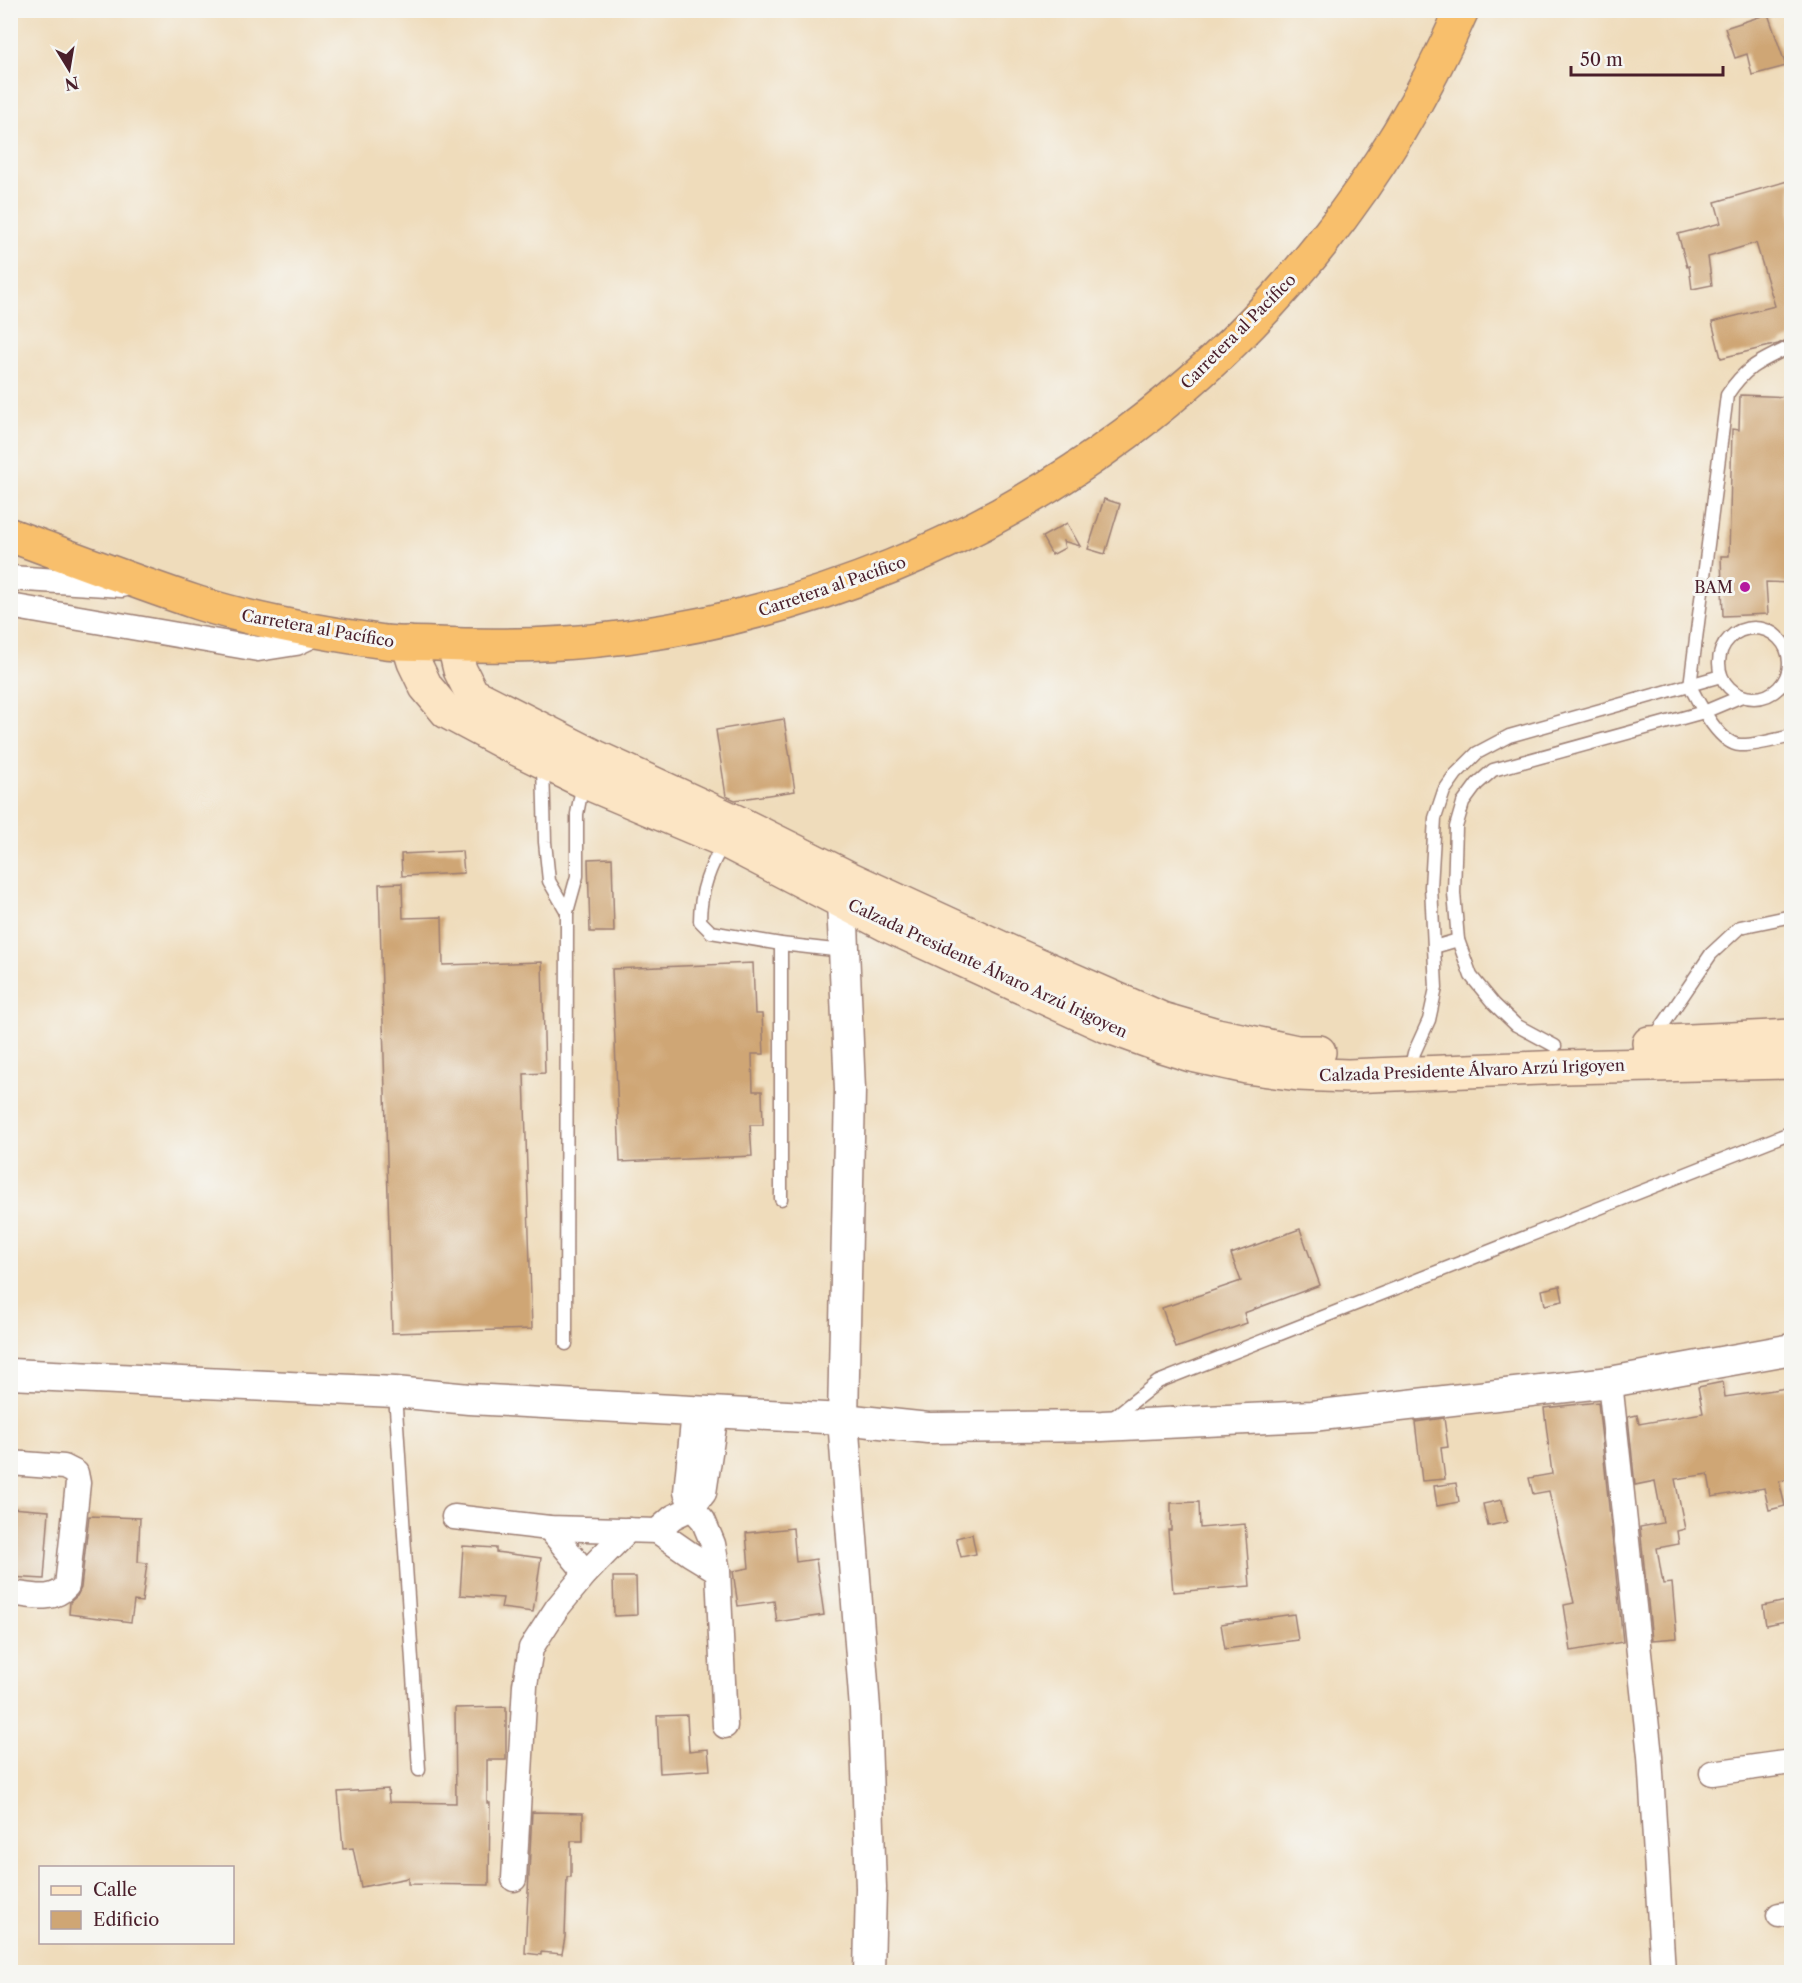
<svg xmlns="http://www.w3.org/2000/svg" width="1802" height="1983" font-family="'Libre Caslon Text',serif">
  <style>
    .building { fill: #cfa674 }
    .lines { fill: none; stroke-linecap: round; stroke-linejoin: round }
    .service-casing { stroke: #9c7e73; stroke-width: 15 }
    .minor-casing { stroke: #9c7e73; stroke-width: 27 }
    .tertiary-casing { stroke: #9c7e73; stroke-width: 33 }
    .secondary-casing { stroke: #9c7e73; stroke-width: 36 }
    .trunk-casing { stroke: #9c7e73; stroke-width: 36 }
    .service { stroke: #fff; stroke-width: 12 }
    .minor { stroke: #fff; stroke-width: 24 }
    .tertiary { stroke: #fff; stroke-width: 30 }
    .secondary { stroke: #fce5c4; stroke-width: 33 }
    .trunk { stroke: #f8bf6c; stroke-width: 33 }
    .poi-dot { fill: #b5179e; stroke: #f6f6f2; stroke-width: 2 }
    .labels { text-anchor: middle; dominant-baseline: central; stroke-width: 6; stroke-linejoin: round; paint-order: stroke }
    .street-label { font-size: 16px; fill: #4a1f2b; stroke: #f6f6f2 }
    .poi-label { font-size: 16px; fill: #4a1f2b; stroke: #f6f6f2; text-anchor: end }
  </style>
  <rect width="100%" height="100%" fill="#f6f6f2"/>
  <filter id="ink" filterUnits="userSpaceOnUse"><feTurbulence type="fractalNoise" baseFrequency=".0167" numOctaves="2"/><feDisplacementMap in="SourceGraphic" scale="12" xChannelSelector="R" yChannelSelector="G"/><feConvolveMatrix kernelMatrix="1 2 1 2 8 2 1 2 1" color-interpolation-filters="sRGB"/></filter>
  <filter id="wash" filterUnits="userSpaceOnUse"><feTurbulence type="fractalNoise" baseFrequency=".008" numOctaves="4" result="noise"/><feDisplacementMap in="SourceGraphic" scale="24" xChannelSelector="R" yChannelSelector="G"/><feGaussianBlur stdDeviation="1.35" result="paint"/><feColorMatrix in="noise" values="0 0 0 0 0 0 0 0 0 0 0 0 0 0 0 0 0 1.4 0 .05"/><feComposite in="paint" operator="in"/></filter>
  <g filter="url(#wash)">
    <rect width="100%" height="100%" fill="#efdcbb"/>
    <g id="blocks">
      <g class="building">
        <path d="M1768 14 1786 66 1752 75 1747 54 1735 58 1725 28Z"/>
        <path d="M1791 180V338L1778 344 1721 358 1712 322 1775 306 1756 243 1708 257 1712 285 1692 289 1689 266 1687 267 1678 234 1721 223 1715 202Z"/>
        <path d="M1740 395 1791 397V583L1766 582 1768 614 1723 616 1721 556H1729L1732 429 1739 430Z"/>
        <path d="M1104 499 1120 504 1105 554 1088 549Z"/>
        <path d="M1067 523 1080 546 1063 541 1065 548 1052 555 1042 537Z"/>
        <path d="M784 719 795 791 735 800 726 796 716 730Z"/>
        <path d="M462 851 464 873 402 876 401 854Z"/>
        <path d="M612 858 614 932H590L588 859Z"/>
        <path d="M402 883 403 918 442 917 443 965 542 962 545 1073 524 1074 532 1329 392 1333 379 884Z"/>
        <path d="M753 963 755 1014H762L764 1054H752L753 1091H762L763 1125H750L752 1156 620 1162 612 969Z"/>
        <path d="M1300 1229 1320 1285 1244 1313 1247 1323 1176 1348 1162 1308 1241 1281 1231 1254Z"/>
        <path d="M1560 1286 1563 1301 1545 1305 1542 1290Z"/>
        <path d="M1723 1382 1725 1397 1787 1388 1788 1404 1791 1403V1479L1779 1481 1785 1506 1769 1510 1764 1488 1712 1497 1708 1474 1675 1479 1685 1529 1677 1531 1679 1544 1657 1548 1663 1584 1672 1583 1677 1638 1652 1640 1640 1527 1663 1523 1655 1481 1635 1485 1628 1417 1637 1415 1639 1424 1703 1413 1698 1387Z"/>
        <path d="M1598 1402 1623 1642 1571 1651 1564 1605 1574 1603 1549 1491 1533 1494 1529 1478 1552 1474 1544 1408Z"/>
        <path d="M1444 1418 1448 1447 1441 1448 1445 1479 1422 1481 1415 1422Z"/>
        <path d="M1456 1483 1459 1502 1437 1506 1434 1486Z"/>
        <path d="M1502 1500 1507 1522 1488 1526 1483 1504Z"/>
        <path d="M1199 1502 1200 1528 1245 1524 1250 1586 1173 1592 1168 1530H1171V1503Z"/>
        <path d="M10 1508 49 1511 44 1579 10 1577Z"/>
        <path d="M89 1516 140 1518 138 1562 147 1563 142 1602 134 1601 131 1622 69 1614 70 1602 77 1596 81 1588Z"/>
        <path d="M793 1528 796 1562 816 1559 824 1615 777 1622 774 1601 738 1606 733 1571 749 1568 746 1533Z"/>
        <path d="M972 1534 976 1554 961 1557 956 1538Z"/>
        <path d="M463 1546 496 1548V1552L541 1558 533 1612 501 1608 503 1598 460 1595Z"/>
        <path d="M613 1577H636L637 1615 614 1616Z"/>
        <path d="M1791 1600V1620L1766 1625 1763 1606Z"/>
        <path d="M1294 1614 1298 1640 1225 1649 1221 1624Z"/>
        <path d="M506 1707V1760H487V1803H490L489 1885 408 1884V1878L361 1887 353 1848 343 1849 338 1792 388 1789 389 1802 456 1803 455 1708Z"/>
        <path d="M687 1715 689 1751 708 1749 710 1770 660 1773 657 1716Z"/>
        <path d="M532 1812 583 1813V1841H571V1877H567L565 1937 562 1954 541 1952V1955L525 1953Z"/>
      </g>
    </g>
  </g>
  <g filter="url(#ink)">
    <use href="#blocks" fill-opacity="0" stroke="#9c7e73" stroke-width="1.5"/>
    <g class="lines">
      <defs>
        <g id="service">
          <path d="M1792 346C1761 361 1746 366 1727 395L1690 686C1699 703 1719 744 1740 745 1755 746 1777 739 1792 736"/>
          <circle cx="1754" cy="663" r="35"/>
          <path d="M543 765 545 842 549 881 567 912"/>
          <path d="M725 841C710 866 700 891 700 921L711 932 781 944 843 951"/>
          <path d="M1434 947 1458 940"/>
          <path d="M1654 1038 1711 954 1740 927 1792 916"/>
          <path d="M1555 1046 1516 1025 1494 1004 1471 976 1458 940 1454 893 1456 827 1463 803 1477 784 1493 770 1704 712 1742 696"/>
          <path d="M1410 1070 1414 1053 1429 1020 1436 988 1431 887 1435 818 1444 791 1456 774 1477 753 1509 736 1721 676"/>
          <path d="M781 1199V944"/>
          <path d="M566 1344 567 912 577 876V814L583 783"/>
          <path d="M395 1393 419 1770"/>
          <path d="M1110 1420 1158 1382 1792 1132"/>
        </g>
        <g id="minor">
          <path d="M10 578 122 585"/>
          <path d="M10 606 258 649 296 643 322 631"/>
          <path d="M1610 1382 1650 1756 1663 1972"/>
          <path d="M694 1412 686 1492 692 1508 703 1520 713 1544 718 1571 725 1726"/>
          <path d="M10 1463 64 1467 76 1473 78 1483 67 1586C52 1603 31 1595 10 1593"/>
          <path d="M454 1517 549 1528 657 1531 690 1554 718 1571"/>
          <path d="M549 1528 586 1573"/>
          <path d="M657 1531 673 1517 692 1508 704 1493 716 1413"/>
          <path d="M1712 1773 1792 1762"/>
          <path d="M514 1879 525 1685 531 1648 557 1608 586 1573 628 1530"/>
          <path d="M1779 1915 1792 1913"/>
        </g>
        <g id="tertiary">
          <path d="M850 882 842 901 850 1090 843 1419 865 1709 871 1888 869 1972"/>
          <path d="M10 1374 395 1392 469 1399 843 1419 928 1428 1102 1426 1312 1416 1610 1382 1792 1349"/>
        </g>
        <g id="secondary">
          <path d="M408 643 414 662 426 687 447 712 503 742 583 781 725 841 889 926 1104 1025 1162 1046 1191 1055 1246 1067 1298 1074 1348 1076 1564 1067 1792 1062"/>
          <path d="M454 645 460 670 472 694 596 757 737 822 851 879 1012 953 1162 1019 1217 1035 1297 1052H1319"/>
          <path d="M1649 1043 1792 1036"/>
        </g>
        <path id="trunk" d="M10 535C73 558 135 582 198 603 258 622 322 633 385 642 402 644 419 643 437 644 500 647 564 645 627 637 996 587 1312 352 1462 10"/>
      </defs>
      <use href="#service" class="service-casing"/>
      <use href="#minor" class="minor-casing"/>
      <use href="#tertiary" class="tertiary-casing"/>
      <use href="#secondary" class="secondary-casing"/>
      <use href="#trunk" class="trunk-casing"/>
      <use href="#service" class="service"/>
      <use href="#minor" class="minor"/>
      <use href="#tertiary" class="tertiary"/>
      <use href="#secondary" class="secondary"/>
      <use href="#trunk" class="trunk"/>
    </g>
  </g>
  <circle class="poi-dot" cx="1745" cy="587" r="6"/>
  <g class="labels">
    <g class="street-label">
      <text transform="translate(1238 331) rotate(-45)">Carretera al Pacífico</text>
      <text transform="translate(832 586) rotate(-19)">Carretera al Pacífico</text>
      <text transform="translate(318 628) rotate(10)">Carretera al Pacífico</text>
      <text transform="translate(988 968) rotate(25)">Calzada Presidente Álvaro Arzú Irigoyen</text>
      <text transform="translate(1472 1070) rotate(-2)">Calzada Presidente Álvaro Arzú Irigoyen</text>
    </g>
    <g class="poi-label">
      <text x="1733" y="587">BAM</text>
    </g>
  </g>
  <rect width="1802" height="1983" fill="none" stroke="#f6f6f2" stroke-width="36"/>
  <rect x="39" y="1866" width="195" height="78" fill="#f6f6f2" stroke="#b1a0a2" stroke-width="1.5"/>
  <rect x="51" y="1886" width="30" height="9" fill="#fce5c4" stroke="#b1a0a2" stroke-width="1.5"/>
  <text x="93" y="1896" font-size="18" fill="#4a1f2b">Calle</text>
  <rect x="51" y="1911" width="30" height="18" fill="#cfa674" stroke="#b1a0a2" stroke-width="1.5"/>
  <text x="93" y="1926" font-size="18" fill="#4a1f2b">Edificio</text>
  <g transform="translate(69 69) rotate(169)" stroke="#f6f6f2" stroke-width="4.5" paint-order="stroke">
  <path d="M0-4.5L10 22L0 15L-10 22Z" fill="#4a1f2b"/>
  <text y="-9" font-size="16" font-weight="bold" text-anchor="middle" fill="#4a1f2b">N</text>
  </g>
  <path d="M1571 66v9h152v-9" fill="none" stroke="#4a1f2b" stroke-width="3"/>
  <text x="1580" y="66" font-size="18" fill="#4a1f2b" stroke="#f6f6f2" stroke-width="4.5" paint-order="stroke">50 m</text>
</svg>
